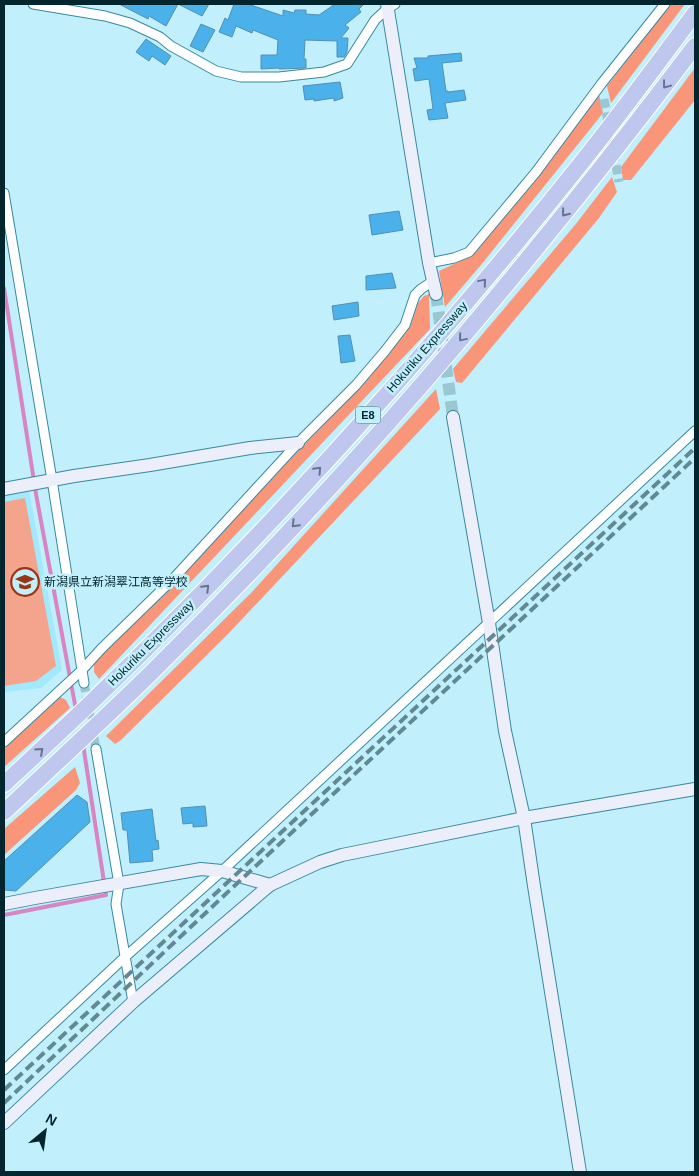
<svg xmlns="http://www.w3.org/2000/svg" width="699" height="1176" font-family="Helvetica,'Noto Sans JP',sans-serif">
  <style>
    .built { fill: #a3e9fd }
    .green { fill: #f4a48c }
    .forest { fill: #f99679 }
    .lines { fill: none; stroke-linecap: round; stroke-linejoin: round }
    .stream { stroke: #d886c3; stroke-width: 4 }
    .building { fill: #4ab1eb; stroke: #538fb4 }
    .street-tunnel { stroke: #9bc7d3; stroke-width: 9; stroke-dasharray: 9 4.5; stroke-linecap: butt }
    .secondary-tunnel { stroke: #9bc7d3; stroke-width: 12; stroke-dasharray: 12 6; stroke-linecap: butt }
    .street-casing { stroke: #38899e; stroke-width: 11 }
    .secondary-casing { stroke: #38899e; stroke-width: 14 }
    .highway-casing { stroke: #fff; stroke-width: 18 }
    .street { stroke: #fff; stroke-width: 9 }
    .secondary { stroke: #eceefa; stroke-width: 12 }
    .highway { stroke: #c0c7ee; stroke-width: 16 }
    .rail { stroke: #618994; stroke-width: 4; stroke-dasharray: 10 5; stroke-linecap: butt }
    .oneway { stroke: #61768e }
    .labels { text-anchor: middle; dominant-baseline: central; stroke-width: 5; stroke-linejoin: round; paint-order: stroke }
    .shield { fill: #c1effc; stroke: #3b626c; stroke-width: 1 }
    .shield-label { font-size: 11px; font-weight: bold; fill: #02252e }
    .street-label { font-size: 12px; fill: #02252e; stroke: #c1effc }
    .poi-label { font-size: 12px; fill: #02252e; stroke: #c1effc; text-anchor: start }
  </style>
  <rect width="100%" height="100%" fill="#c1effc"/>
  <path class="built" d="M29 490 62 670 41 688 4 692V494Z"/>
  <path class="green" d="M25 498 56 666 36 681 4 686V502Z"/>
  <g class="forest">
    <path d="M671 4H685L611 103 607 86Z"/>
    <path d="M695 68V100L631 180H623L621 167Z"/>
    <path d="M599 94 603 113 481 265 445 307 439 271 471 256Z"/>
    <path d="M612 177 617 192 599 218 462 383 456 382 453 369 575 225Z"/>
    <path d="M429 294 430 329 99 679 94 672V663L176 581 299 450 359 389 410 327 417 304 424 296Z"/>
    <path d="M436 389 440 409 228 634 121 740 115 744 106 736 252 592Z"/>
    <path d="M60 697 66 700 70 708 4 767V748Z"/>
    <path d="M75 767 80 783 76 790 4 855V829Z"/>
  </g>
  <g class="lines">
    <g class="stream">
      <path d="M4 288 36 494 76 710"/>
      <path d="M4 915 106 895 83 744"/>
    </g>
  </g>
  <g class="building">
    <path d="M119 4H209L202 16 178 4 166 26 149 16 148 19Z"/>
    <path d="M234 4H248L283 16V10L294 13 295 10H306V14L319 15 335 4H364L359 9 361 12 345 25 349 28 341 38H348L347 52 344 57H337V41L305 40 304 59H306V68L279 69V68L261 69V55H277L278 40 253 30 252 33 236 26 232 37 219 32 225 18 228 20Z"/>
    <path d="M201 24 215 30 203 52 190 46Z"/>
    <path d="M146 39 171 56 165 65 152 56 149 61 136 52Z"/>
    <path d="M461 53 462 61 442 63 446 91H448V92L464 90 466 100 445 103 448 118 429 120 427 110 433 109 429 79 415 81 413 69 417 68 414 58H428V56Z"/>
    <path d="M340 82 343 98 334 101V98L314 101V99L305 100 303 86Z"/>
    <path d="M399 211 403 230 372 235 369 215Z"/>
    <path d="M392 273 396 288 366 290V276Z"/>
    <path d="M358 302 359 316 334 320 332 306Z"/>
    <path d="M350 335 355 361 341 363 338 336Z"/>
    <path d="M77 795 87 802 90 822 16 891 4 890V861Z"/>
    <path d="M205 806 207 826 193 827V823L183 824 181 808Z"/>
    <path d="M152 809 156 841 158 840 159 849 152 850 153 861 130 863 127 830H123L121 813Z"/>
  </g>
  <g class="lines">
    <g class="street-tunnel">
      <path d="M604 99 619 182"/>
      <path d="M84 683 96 749"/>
    </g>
    <path class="secondary-tunnel" d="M436 294 453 417"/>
    <defs>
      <g id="street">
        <path d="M33 4 105 16 130 23 160 37 171 46 216 71 241 77H279L324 72 347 64 375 20 388 8 395 4"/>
        <path d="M4 193 52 480 84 683"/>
        <path d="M429 263 454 258 469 252 536 172 602 83 665 4"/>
        <path d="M4 742 82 670 102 648 173 579 298 443 356 385 385 351 405 325 415 295 421 289 433 281"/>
        <path d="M96 749 119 884 116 904 133 1002"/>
        <path d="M4 1070 125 957 222 871 695 431"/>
      </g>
      <g id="secondary">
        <path d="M387 4 429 263 436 294"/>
        <path d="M453 417 489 623 505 731 524 818 534 886 580 1172"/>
        <path d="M4 489 74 476 150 465 250 448 298 443"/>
        <path d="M4 904 35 898 201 869 222 871 270 885"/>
        <path d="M4 1123 133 1002 270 885 320 862 342 855 524 818 695 789"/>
      </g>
      <g id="highway">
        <path d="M4 784C213 593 405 384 582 162 621 113 658 63 695 13"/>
        <path d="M4 812C53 766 103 720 151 673 257 568 359 459 455 346 538 248 618 148 695 46"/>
      </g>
    </defs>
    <use href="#street" class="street-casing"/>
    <use href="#secondary" class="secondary-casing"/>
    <use href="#highway" class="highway-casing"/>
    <use href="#street" class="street"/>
    <use href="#secondary" class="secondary"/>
    <use href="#highway" class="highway"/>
    <g class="rail">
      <path d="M4 1090 695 448"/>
      <path d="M4 1103 231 889 695 458"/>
    </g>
  </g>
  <defs><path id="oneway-chevron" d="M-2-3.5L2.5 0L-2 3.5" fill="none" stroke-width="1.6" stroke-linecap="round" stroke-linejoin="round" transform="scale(1.25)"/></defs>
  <g class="oneway">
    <use href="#oneway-chevron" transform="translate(666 85) rotate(127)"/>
    <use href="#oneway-chevron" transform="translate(565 213) rotate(129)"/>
    <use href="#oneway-chevron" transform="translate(483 282) rotate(-50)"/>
    <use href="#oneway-chevron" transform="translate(462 338) rotate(130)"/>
    <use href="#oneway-chevron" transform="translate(318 470) rotate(-47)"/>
    <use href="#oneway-chevron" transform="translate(295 524) rotate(134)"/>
    <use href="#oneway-chevron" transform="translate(206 588) rotate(-45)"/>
    <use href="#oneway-chevron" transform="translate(40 751) rotate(-42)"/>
  </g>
  <defs>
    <symbol id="school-ring" viewBox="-11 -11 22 22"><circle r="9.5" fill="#c1effc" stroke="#9b3412" stroke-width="1.5"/><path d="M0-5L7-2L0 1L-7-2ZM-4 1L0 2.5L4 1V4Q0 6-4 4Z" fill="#9b3412"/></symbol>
  </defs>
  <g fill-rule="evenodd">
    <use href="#school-ring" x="9" y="566" width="32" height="32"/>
  </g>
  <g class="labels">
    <rect class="shield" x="355.5" y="406.5" width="25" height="17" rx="4"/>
    <g class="shield-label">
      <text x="368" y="415">E8</text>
    </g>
    <g class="street-label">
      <text transform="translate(427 347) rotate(-49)">Hokuriku Expressway</text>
      <text transform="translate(151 643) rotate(-45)">Hokuriku Expressway</text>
    </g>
    <g class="poi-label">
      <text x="44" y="582">新潟県立新潟翠江高等学校</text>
    </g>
  </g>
  <rect width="699" height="1176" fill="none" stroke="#02252e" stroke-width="10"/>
  <g transform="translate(45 1131) rotate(29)" stroke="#c1effc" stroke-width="4" paint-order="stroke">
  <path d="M0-4L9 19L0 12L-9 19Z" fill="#02252e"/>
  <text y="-8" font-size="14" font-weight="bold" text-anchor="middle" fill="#02252e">N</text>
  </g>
</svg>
